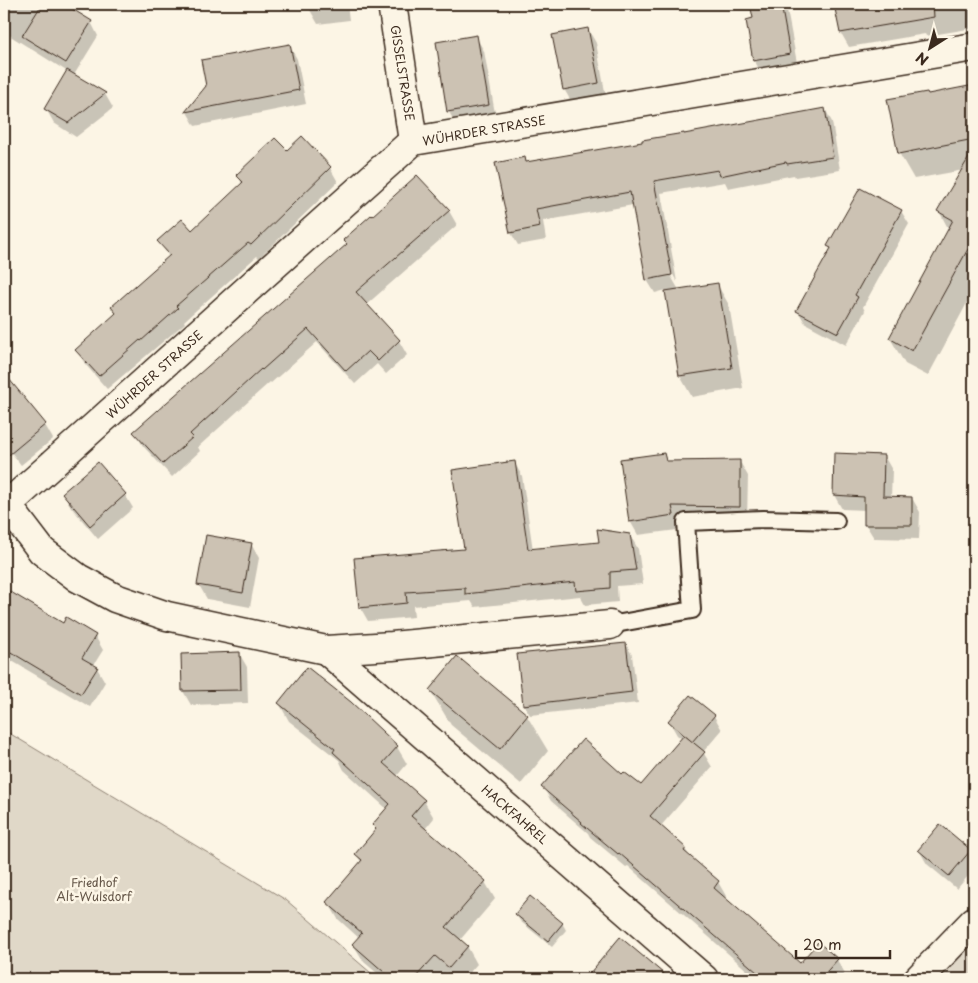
<svg xmlns="http://www.w3.org/2000/svg" width="978" height="983" font-family="'Playpen Sans',sans-serif">
  <style>
    .green { fill: #e0d8c8; stroke: #8e8173 }
    .shadow { fill: #0003 }
    .building { fill: #ccc2b3; stroke: #3b2a1e }
    .lines { fill: none; stroke-linecap: round; stroke-linejoin: round }
    .service-casing { stroke: #3b2a1e; stroke-width: 20 }
    .minor-casing { stroke: #3b2a1e; stroke-width: 31 }
    .service { stroke: #fcf5e5; stroke-width: 16 }
    .minor { stroke: #fcf5e5; stroke-width: 28 }
    .labels { text-anchor: middle; dominant-baseline: central; stroke-width: 5; stroke-linejoin: round; paint-order: stroke }
    .street-label { font-size: 12px; fill: #3b2a1e; stroke: #fcf5e5 }
    .park-label { font-size: 12px; fill: #645648; stroke: #fcf5e5 }
  </style>
  <rect width="100%" height="100%" fill="#fcf5e5"/>
  <filter id="ink" filterUnits="userSpaceOnUse"><feTurbulence type="fractalNoise" baseFrequency=".02" numOctaves="2"/><feDisplacementMap in="SourceGraphic" scale="10" xChannelSelector="R" yChannelSelector="G"/><feConvolveMatrix kernelMatrix="1 2 1 2 8 2 1 2 1" color-interpolation-filters="sRGB"/></filter>
  <g filter="url(#ink)">
    <g class="green">
      <path d="M4 730 286 900 378 979H4Z"/>
      <path d="M974 939V979H936Z"/>
    </g>
    <g class="shadow">
      <path d="M4 4H70L68 8 91 22 98 36 74 75 105 94 113 108 76 137 54 123 46 109 68 72 4 32Z"/>
      <path d="M309 4H347L349 20 318 24 310 10Z"/>
      <path d="M678 4H688L689 8Z"/>
      <path d="M751 4H783L787 10 798 68 762 74 754 60V19Z"/>
      <path d="M836 4H974V28L926 36 925 34 849 47 841 33Z"/>
      <path d="M588 29 596 43 606 97 572 103 564 89Z"/>
      <path d="M476 37 484 51 496 119 457 126 449 112Z"/>
      <path d="M289 45 297 59 306 104 195 126 187 112 208 87Z"/>
      <path d="M974 86V290L928 376 905 364 890 338 949 230 939 211 964 170 914 179 899 153 928 96Z"/>
      <path d="M825 109 832 122 840 170 795 177 794 175 728 188 725 182 661 193 677 282 670 269 668 271 679 290 717 284 729 305 743 388 692 397 680 376 666 290 655 293 647 280 633 205 543 221 546 240 518 245 511 233 525 159 527 163Z"/>
      <path d="M287 151 330 168 338 182 259 258 257 256 184 321 185 323 107 389 85 364 77 350 117 315 112 308 169 257 159 241 191 232 242 184 238 175Z"/>
      <path d="M449 211 457 225 366 305 399 341 407 355 386 374 377 364 355 384 317 342 271 383 270 382 198 447 200 451 172 477 143 446 135 432 347 245 344 240Z"/>
      <path d="M901 211 909 224 863 307 865 311 846 345 805 323 798 311 831 250 829 246Z"/>
      <path d="M4 375 45 425 53 439 21 465 4 443Z"/>
      <path d="M664 454 668 462H740L748 476 747 521 638 535 630 521Z"/>
      <path d="M884 456 892 470 891 498H912L920 512 919 539 874 538 866 525V510L842 509 834 495Z"/>
      <path d="M514 462 522 476 533 550 601 543 630 535 638 549 643 584 617 586 618 602 585 605 580 596 475 607 471 601 413 606 414 617 368 621 360 607 465 550Z"/>
      <path d="M98 464 125 495 133 508 98 539 71 507 63 493Z"/>
      <path d="M251 544 259 558 250 607 207 599 199 585Z"/>
      <path d="M974 553V574L967 561Z"/>
      <path d="M4 589 63 625 95 636 103 650 93 666 97 668 105 682 90 707 12 661 6 672 4 670Z"/>
      <path d="M626 644 632 655 638 703 530 715 524 705Z"/>
      <path d="M239 653 247 667 248 703 191 705 183 691 182 655Z"/>
      <path d="M457 658 527 716 548 751 521 784 451 725 430 690Z"/>
      <path d="M279 703 397 747 407 764 396 777 424 801 434 818 425 829 485 882 495 899 460 940 467 946 477 964 464 979H454L446 972 440 979H384L364 962 353 944 359 938 338 919 328 902 362 863 356 854 376 831 373 825 387 809 344 770 339 760 289 721Z"/>
      <path d="M714 716 722 730 703 752 712 767 660 827 685 849 691 859 718 882 726 896 724 898 800 964 837 960 845 973 840 979H757L628 866 626 867 590 837 588 833 551 801 543 787 622 776 641 787 682 739 677 735 669 721Z"/>
      <path d="M919 850 970 851 974 859V869L957 889 927 864Z"/>
      <path d="M516 914 562 923 566 930 552 947 520 921Z"/>
      <path d="M620 939 667 979H587Z"/>
    </g>
    <g class="building">
      <path d="M42 4H64L92 21 66 63 22 36Z"/>
      <path d="M750 4H781L790 54 753 61 746 20 753 18Z"/>
      <path d="M834 4H933L934 17 840 33Z"/>
      <path d="M588 28 599 83 563 90 552 35Z"/>
      <path d="M477 35 489 105 447 112 436 42Z"/>
      <path d="M290 44 299 90 185 112 206 86 201 60Z"/>
      <path d="M67 70 106 93 68 123 44 109Z"/>
      <path d="M974 85V139L898 154 887 99 927 92 928 94Z"/>
      <path d="M825 108 833 157 787 164 786 162 720 176 718 170 654 181 672 275 646 280 630 192 536 209 540 227 510 233 495 163 525 157 526 162 642 142V140L684 133V134Z"/>
      <path d="M302 136 331 167 251 245 248 243 176 306 178 308 141 341 140 340 99 376 75 350 116 313 111 307 170 255 157 241 182 219 192 230 243 182 236 175 275 138 287 150Z"/>
      <path d="M974 149V238L912 351 889 338 953 220 937 211Z"/>
      <path d="M417 175 450 210 356 292 400 340 378 361 368 351 346 371 308 329 262 370 261 369 190 434 193 437 163 464 133 432 347 244 343 240 371 215 372 216Z"/>
      <path d="M860 188 902 210 855 295 858 297 838 333 796 311 831 248 827 246Z"/>
      <path d="M718 283 732 368 679 376 665 291Z"/>
      <path d="M4 373 46 424 4 459Z"/>
      <path d="M664 453 666 461 740 460V507L672 506 674 515 629 522 620 459Z"/>
      <path d="M834 453 884 455 883 496 912 497V525H864V497L833 495Z"/>
      <path d="M515 461 528 549 599 542 597 529 630 534 636 570 610 572V588L576 591 575 582 465 594V588L406 592 407 603 359 608 354 558 464 549 452 470Z"/>
      <path d="M98 462 126 494 90 526 62 493Z"/>
      <path d="M206 535 252 543 243 593 197 585Z"/>
      <path d="M4 588 63 623 66 617 96 635 82 658 98 667 81 694 4 648Z"/>
      <path d="M626 643 632 692 523 705 517 654Z"/>
      <path d="M240 652 241 690 182 691 181 654Z"/>
      <path d="M457 656 528 715 500 749 429 690Z"/>
      <path d="M307 667 351 702 398 746 383 763 425 800 411 816 486 881 446 927 468 946 449 968 435 956 414 979H392L352 944 362 933 326 902 362 860 355 854 376 829 372 825 390 804 333 752 335 749 278 703Z"/>
      <path d="M690 695 715 715 692 742 668 721Z"/>
      <path d="M684 735 705 752 650 816 686 848 684 851 719 881 714 888 800 963 818 942 838 959 820 979H765L619 853 618 854 581 823 582 822 541 787 583 739 622 774 624 772 641 785Z"/>
      <path d="M940 824 971 850 949 876 918 850Z"/>
      <path d="M530 896 563 923 548 941 515 914Z"/>
      <path d="M620 937 670 979H585Z"/>
    </g>
    <g class="lines">
      <defs>
        <path id="service" d="M610 625 692 610 686 522 763 519 836 521"/>
        <g id="minor">
          <path d="M392 4 413 141"/>
          <path d="M4 501 42 551 78 578 115 598 167 616 326 650 392 646 610 625"/>
          <path d="M7 505 413 141 974 47"/>
          <path d="M326 650 704 979"/>
          <path d="M918 979 974 921"/>
        </g>
      </defs>
      <use href="#service" class="service-casing"/>
      <use href="#minor" class="minor-casing"/>
      <use href="#service" class="service"/>
      <use href="#minor" class="minor"/>
    </g>
  </g>
  <g class="labels">
    <g class="street-label">
      <text transform="translate(403 73) rotate(81)">GISSELSTRASSE</text>
      <text transform="translate(484 130) rotate(-10)">WÜHRDER STRASSE</text>
      <text transform="translate(154 374) rotate(-42)">WÜHRDER STRASSE</text>
      <text transform="translate(515 814) rotate(41)">HACKFAHREL</text>
    </g>
    <g class="park-label">
      <text x="94" y="882">Friedhof<tspan x="94" dy="14">Alt-Wulsdorf</tspan></text>
    </g>
  </g>
  <rect width="978" height="983" fill="none" stroke="#fcf5e5" stroke-width="20"/>
  <rect x="10" y="10" width="958" height="963" fill="none" stroke="#3b2a1e" stroke-width="2" filter="url(#ink)"/>
  <g transform="translate(930 48) rotate(216)" stroke="#fcf5e5" stroke-width="4" paint-order="stroke">
  <path d="M0-4L9 19L0 12L-9 19Z" fill="#3b2a1e"/>
  <text y="-8" font-size="14" font-weight="bold" text-anchor="middle" fill="#3b2a1e">N</text>
  </g>
  <path d="M796 950v8h94v-8" fill="none" stroke="#3b2a1e" stroke-width="2.5"/>
  <text x="803" y="950" font-size="15" fill="#3b2a1e" stroke="#fcf5e5" stroke-width="4" paint-order="stroke">20 m</text>
</svg>
